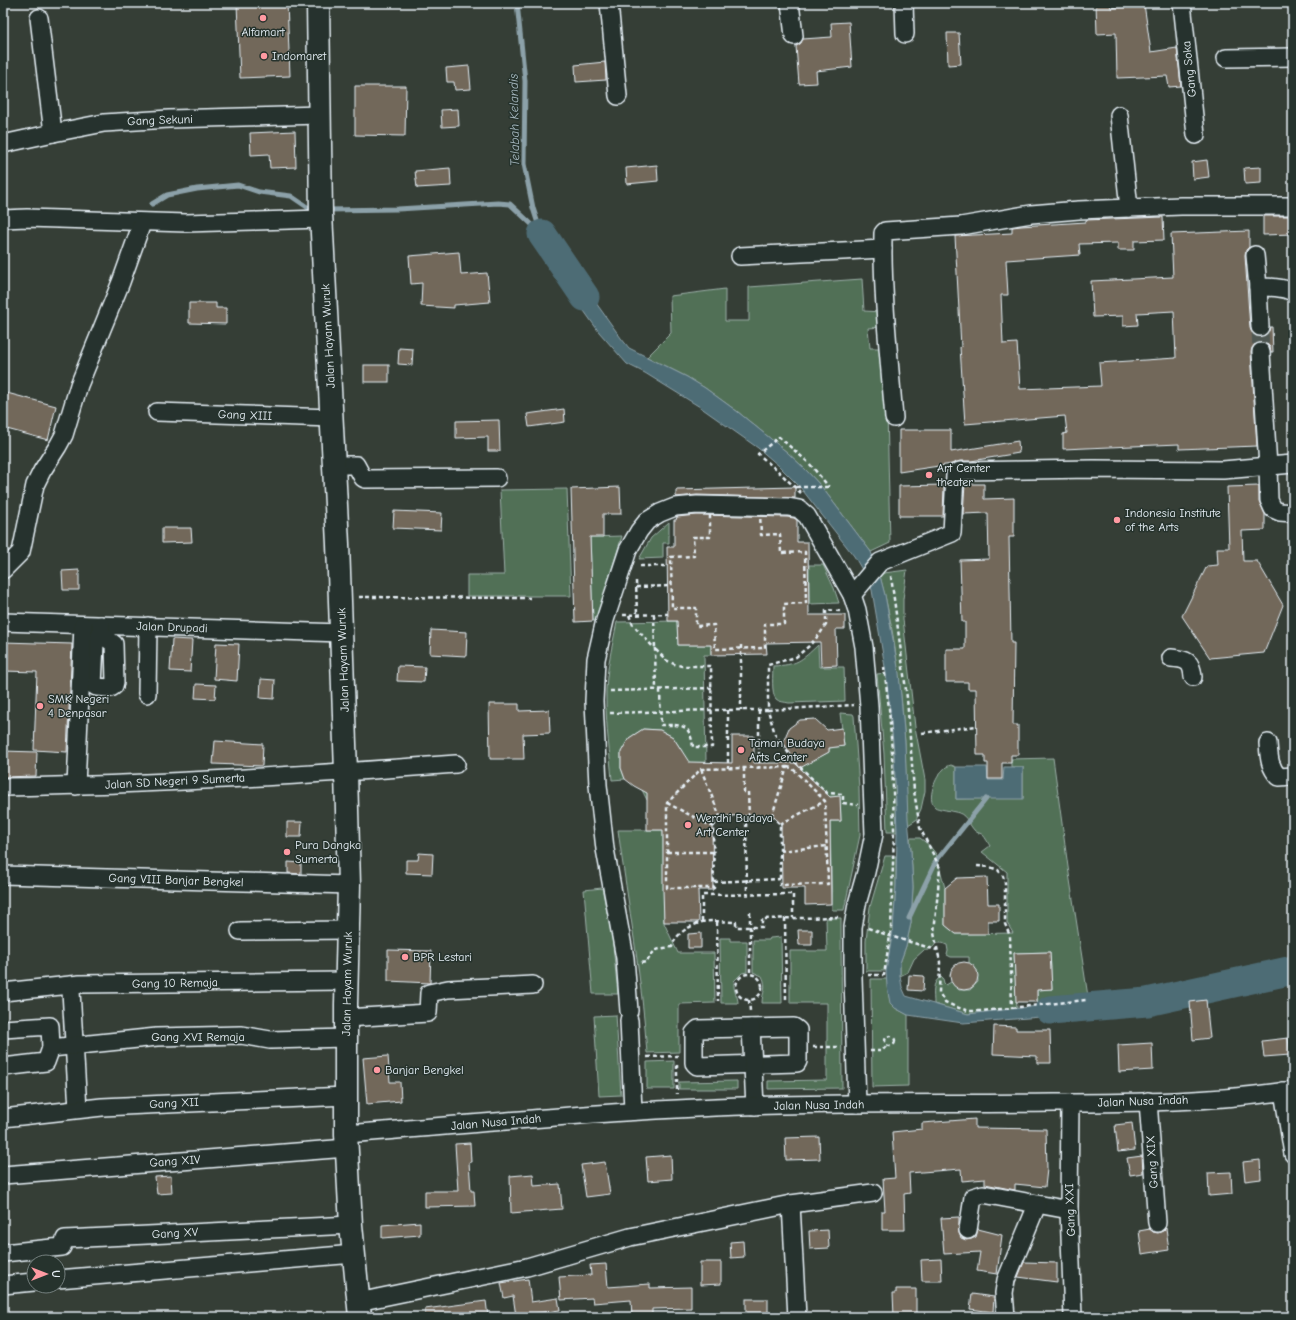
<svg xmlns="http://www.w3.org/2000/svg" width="1296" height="1320" font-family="'Comic Neue',sans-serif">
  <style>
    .green { fill: #516f57; stroke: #9cb0a8 }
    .water { fill: #4e6c75; stroke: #8ca1a9 }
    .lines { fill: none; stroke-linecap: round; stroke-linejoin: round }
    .stream { stroke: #8ca1a9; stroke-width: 5 }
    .river { stroke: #4e6c75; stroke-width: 29 }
    .building { fill: #72685a; stroke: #e8f1f8 }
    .minor-tunnel { stroke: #505953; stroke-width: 17; stroke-dasharray: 17 8; stroke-linecap: butt }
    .minor-casing { stroke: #e8f1f8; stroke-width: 20 }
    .major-casing { stroke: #e8f1f8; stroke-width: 25 }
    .path { stroke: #e8f1f8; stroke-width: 2.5; stroke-dasharray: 4 3; stroke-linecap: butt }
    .minor { stroke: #26332d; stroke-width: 17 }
    .major { stroke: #26332d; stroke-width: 22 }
    .poi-dot { fill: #ff9aa2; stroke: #26332d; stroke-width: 1.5 }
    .labels { text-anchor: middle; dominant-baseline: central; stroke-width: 3; stroke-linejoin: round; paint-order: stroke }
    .poi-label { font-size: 12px; fill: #e8f1f8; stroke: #26332d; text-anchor: start }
    .street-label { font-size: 12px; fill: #e8f1f8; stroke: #26332d }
    .water-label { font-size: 13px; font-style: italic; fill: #aabcc4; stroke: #26332d }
  </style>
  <rect width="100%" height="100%" fill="#353e36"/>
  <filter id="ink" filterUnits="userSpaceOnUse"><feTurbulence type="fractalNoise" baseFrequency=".025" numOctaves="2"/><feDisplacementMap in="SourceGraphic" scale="8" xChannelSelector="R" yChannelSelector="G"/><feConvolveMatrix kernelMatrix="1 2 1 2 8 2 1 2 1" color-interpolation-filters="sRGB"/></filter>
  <g filter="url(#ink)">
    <g class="green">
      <path d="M862 279 864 311 881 312 883 327 868 328 870 348H884L887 410 890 543 871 552 821 486 805 469 788 453 738 412 705 388 687 377 647 357 671 333 670 296 725 289V321H749V287Z"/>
      <path d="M567 489 571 596H467V575H504L500 490Z"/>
      <path d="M669 522V543H663V558L639 559 651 538Z"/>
      <path d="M622 536 596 621H593L590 537Z"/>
      <path d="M809 565H823L834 588 839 603 809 604Z"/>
      <path d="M907 570 903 599V619L915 727 925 780V791L921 809 916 820 908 825C906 798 906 770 905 743 901 687 895 631 880 576L884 573Z"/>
      <path d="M677 621 678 645H711V655H704L706 762 663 800H647L642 790 682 751 673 737 660 730 643 729 629 738 621 752V768L625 779 612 780C610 754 606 727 606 701 605 674 612 648 617 622Z"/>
      <path d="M818 645 819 667H844L845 701 789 703C785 702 779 702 776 699 771 693 773 674 773 666 797 665 801 661 818 645Z"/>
      <path d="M886 673 894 752 897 832H887L884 754 877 674Z"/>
      <path d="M840 713 853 714 854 716 859 788 860 835 844 910H832L830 821H841L840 797H830L795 763 810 762 829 752V748L844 746Z"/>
      <path d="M1053 758 1068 867 1089 1003 1038 1006 1037 990 1052 989 1050 952 1014 953 1017 1009 968 1014 934 1004C934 995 931 982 941 977L943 979 944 983 946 985 951 982 959 990H970L978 982 977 970 969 963V957H951L947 955 948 951 947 945 942 943H936C933 948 930 951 924 950L914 959 908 972 900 976V963L906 946 911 923 913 887 911 851 910 838H920L929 845 936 854 945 888V925L956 934 1013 933 1007 923V872L982 852 990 846C988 843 986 838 983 835 981 833 977 833 975 831 969 825 967 816 959 813 953 811 937 809 935 807 926 799 936 776 943 770 945 767 948 766 951 765L956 767V799L1023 798V767H1011V759Z"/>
      <path d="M618 830H663L664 923 678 953H714L715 1003 679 1004V1052L647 1053C642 978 628 904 618 830Z"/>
      <path d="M885 856H896V886L893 930 886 971H866V940L870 907Z"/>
      <path d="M602 888 612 936 618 994H593L584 890Z"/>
      <path d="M826 918H841L842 1088 768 1089V1081L827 1080V1003H790V951H827Z"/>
      <path d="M781 937 782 1003H762C762 992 768 988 762 976L753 972V940H769L770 938Z"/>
      <path d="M720 938H730V941H747V972L742 973 734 981C733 993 738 995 738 1003H721Z"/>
      <path d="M871 979H887L889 997 895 1008 908 1015V1086L872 1087Z"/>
      <path d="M616 1015 621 1095 599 1096 594 1016Z"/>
      <path d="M674 1061V1089H647V1062Z"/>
      <path d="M737 1081V1089H679V1082Z"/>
    </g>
    <g class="water">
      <path d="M566 261 621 338 629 348 687 377 705 388 738 412 788 453 805 469 821 486 871 552 880 576 885 595 899 673 905 743 908 819 911 851 913 887 911 923 906 946 900 963V976L902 987 906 996 968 1014 1038 1006 1089 1003 1090 1011 1041 1017 963 1023 908 1015 895 1008 890 1003 887 987 886 971 893 930 896 886 897 832 894 752 886 673 872 590 864 573 854 556 800 487 779 466 758 448 700 407 645 373 627 364 599 332 555 270Z"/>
      <path d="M956 767H987L988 780H1003L1004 767H1023V799H956Z"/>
    </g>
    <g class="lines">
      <g class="stream">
        <path d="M517 3 525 81 524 164 533 208 541 233"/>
        <path d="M152 204 167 195 197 189 238 185 259 192 291 196 310 209H317"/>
        <path d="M327 210 398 209 498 203 510 204 542 234"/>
        <path d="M909 918 936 861 986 799"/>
      </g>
      <g class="river">
        <path d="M542 234 585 297"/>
        <path d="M1050 1010 1147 1002 1293 970"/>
      </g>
    </g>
    <g class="building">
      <path d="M237 3H287L290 76 240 78Z"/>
      <path d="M1096 3H1110L1111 8 1144 4 1151 52 1177 48 1181 86 1169 87 1167 76 1117 78 1116 33 1097 34Z"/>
      <path d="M849 22 852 67 816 71 817 83 799 84 796 46 800 44 803 39 832 37 831 23Z"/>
      <path d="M947 33H959L961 64 948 65Z"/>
      <path d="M605 62 606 80 576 82 575 65Z"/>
      <path d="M469 66 471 89 455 90 454 82H447L446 68Z"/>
      <path d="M355 86H406L405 136 355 135Z"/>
      <path d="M458 109 459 126 442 127 441 110Z"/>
      <path d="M295 131 296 167 270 168 269 154 251 155 250 133Z"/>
      <path d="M1207 160 1209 177 1193 179 1192 162Z"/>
      <path d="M657 165 658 181 627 184 626 168Z"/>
      <path d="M1261 167V183L1245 184 1244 168Z"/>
      <path d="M450 168 451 186 417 188 415 171Z"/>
      <path d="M1263 216H1293V234L1263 235Z"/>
      <path d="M1163 217 1164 240 1134 241V250H1118V243L1079 244 1080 255 1006 260 1008 295H1001L1003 344 1017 343 1020 389 1101 386 1099 363 1176 358 1174 311 1137 313 1138 325 1123 326V316L1093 317 1091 281 1173 277 1171 234 1249 231V247L1246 250 1245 256 1250 328 1252 333 1255 336 1261 337 1266 335 1269 331 1270 327H1272L1273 352H1271L1270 347 1266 343 1261 342 1255 344 1252 348 1251 352 1257 446 1179 449V444L1063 449V434L1067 433 1065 416 965 424 960 347H961L955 236 1012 233V227L1021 226 1086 222V220Z"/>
      <path d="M459 252 461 275 487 273 490 302 454 305V308L421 306 422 283 411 284 409 256Z"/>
      <path d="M189 303H216V308H226V324L189 323Z"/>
      <path d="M399 348 413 349 412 365 398 364Z"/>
      <rect x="364" y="365" width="25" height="17"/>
      <path d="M7 393 56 406 48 440 3 428V408Z"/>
      <path d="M564 409 565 422 529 427 527 414Z"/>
      <path d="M499 420 500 451H488V437L456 438V421Z"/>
      <path d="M899 430H951V452L1018 441 1019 453 971 461H960L952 464 899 472Z"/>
      <path d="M965 484H984V499L1014 498V537H1009L1011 643H1014L1013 725H1018V755H1011V763H1002V779H988V763H985V755H977L976 689H968V682H946V649H965V622H962L960 560 989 559 988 513 963 514Z"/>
      <path d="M944 485 943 516H899V486Z"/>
      <path d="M1259 486V501L1265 514V530L1242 531 1243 561H1257L1283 605 1264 653 1210 658 1182 616 1207 566 1218 565 1217 548H1229L1227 487Z"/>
      <path d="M620 487 621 514H603V537H590L593 621 575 622 571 489Z"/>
      <path d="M795 487V498L697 495 676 497V490Z"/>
      <path d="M394 511 442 513 441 530 393 528Z"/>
      <path d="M697 515 787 517 794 518 797 520V542H808L809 615H845V629H836L837 665 821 666 820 642 766 643 767 654 711 655V645H678L677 621H668L667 547H674V520H676L677 517Z"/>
      <path d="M162 528H191L192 542 162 543Z"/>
      <path d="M79 570V590H63L62 571Z"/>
      <path d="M431 630 467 632 466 656 430 654Z"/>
      <path d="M172 639 192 640 190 672 170 671Z"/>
      <path d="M3 642 72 644 67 752 34 750 37 672 3 671Z"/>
      <path d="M216 643 239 644 237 681 214 679Z"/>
      <path d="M398 666 425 667 424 682 397 681Z"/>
      <path d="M261 679 275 680 274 699 260 698Z"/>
      <path d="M196 684 216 685 215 699 195 698Z"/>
      <path d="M489 704H519V711L549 710 550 733 523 734 524 759H490Z"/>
      <path d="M815 719 827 730 842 728 844 746 829 748V752L800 768 830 797 840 796 841 821H830L831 904 805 905V888H782L781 824 772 815 720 816 712 827 713 890H698L699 922H664L663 890V830H647V793L634 786 625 779 621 768V752L629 738 643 729 660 730 673 737 689 762 732 763V736H754V763H795L800 768 783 742 789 728 800 720Z"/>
      <path d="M215 741 263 744 262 766 213 764Z"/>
      <path d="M3 751 37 752 36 776 3 777Z"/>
      <path d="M287 822H302L301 837H287Z"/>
      <path d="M419 853 433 854 432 874 406 873V860H418Z"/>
      <path d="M288 862 301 863V874L288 873Z"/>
      <path d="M987 877 988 904H999V921H988V934H956L945 925V888L957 878Z"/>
      <path d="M798 930H812V945H799Z"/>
      <path d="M701 933V948H688V934Z"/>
      <path d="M388 950 431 951 430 983 388 981Z"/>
      <path d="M1050 952 1052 989 1037 990V1002H1016L1014 953Z"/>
      <circle cx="964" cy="976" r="14"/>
      <path d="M909 975 924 976 923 991 908 990Z"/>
      <path d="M1206 1000 1210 1038 1193 1040 1190 1002Z"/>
      <path d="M994 1026 1016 1027V1030H1050L1051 1063H1037V1056L993 1054Z"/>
      <path d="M1288 1038 1290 1055 1264 1057 1262 1041Z"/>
      <path d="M1152 1043 1153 1070 1119 1072 1118 1045Z"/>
      <path d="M388 1056 390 1082H400L401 1101 367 1104 363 1058Z"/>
      <path d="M975 1119V1128L1046 1129 1047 1169 1045 1187 1015 1184V1190L985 1184V1179L962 1181 961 1169 909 1173 910 1193 904 1194 905 1230H882V1211H885L883 1179 895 1178 892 1132 922 1129V1123Z"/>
      <path d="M1132 1123 1135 1150 1118 1152 1115 1125Z"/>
      <path d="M819 1137 820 1159 786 1160 785 1138Z"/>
      <path d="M470 1143 471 1162H469L471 1191H474L475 1206 425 1207V1191H458L455 1144Z"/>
      <path d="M671 1155 672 1179 648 1181 646 1157Z"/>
      <path d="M1142 1156 1143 1173 1130 1175 1127 1158Z"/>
      <path d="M1260 1160 1261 1179 1245 1181 1243 1162Z"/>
      <path d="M605 1162 610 1194 586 1197 581 1165Z"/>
      <path d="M1231 1172 1232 1194 1209 1196 1208 1173Z"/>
      <path d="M533 1174 534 1186 560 1184 562 1209 511 1213 510 1176Z"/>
      <path d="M171 1176 172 1193 157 1194 155 1177Z"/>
      <path d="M959 1217V1233L961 1238 966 1240 971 1239 976 1237 978 1229 1002 1235 997 1274 977 1271 980 1252 944 1254 941 1218Z"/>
      <path d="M420 1222V1235L382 1238V1225Z"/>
      <path d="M1166 1228 1169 1250 1142 1254 1139 1231 1150 1229 1153 1232 1158 1233 1163 1231Z"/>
      <path d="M828 1230 829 1248 810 1249 809 1231Z"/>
      <path d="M743 1241 744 1257 731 1258 730 1242Z"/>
      <path d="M941 1259 942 1281H922L921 1260Z"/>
      <path d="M700 1262H721V1284L700 1285Z"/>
      <path d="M1024 1262 1057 1263V1282L1018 1277Z"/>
      <path d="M606 1264 608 1287 650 1284V1288L691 1287V1308L652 1309V1317H632L631 1300 593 1303 592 1298 561 1300 559 1277 591 1275 590 1265Z"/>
      <path d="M528 1279 531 1302 558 1298 560 1310 516 1316 513 1296 504 1298 501 1283Z"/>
      <path d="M896 1289H916V1317H894L893 1293H896Z"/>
      <path d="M972 1294 994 1297 993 1312 970 1309Z"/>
      <rect x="746" y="1299" width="22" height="14"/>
      <path d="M486 1301 488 1317H425V1309Z"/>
    </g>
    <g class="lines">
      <path class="minor-tunnel" d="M1260 327 1261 352"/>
      <defs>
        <g id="minor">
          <path d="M609 3 618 96"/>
          <path d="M790 3 794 36"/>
          <path d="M904 3 905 34"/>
          <path d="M1182 3 1196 135"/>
          <path d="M39 18 53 133"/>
          <path d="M1226 58 1293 57"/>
          <path d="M1119 115 1129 208"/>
          <path d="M3 144 53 133 104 123 169 119 320 115"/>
          <path d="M3 219 27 218 186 223 321 219"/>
          <path d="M1255 255 1258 287C1270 287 1282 287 1293 292"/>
          <path d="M740 256 883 249"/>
          <path d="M1258 287 1260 327"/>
          <path d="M1261 352 1268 467 1269 500 1273 509 1280 512 1293 513"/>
          <path d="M157 412 332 418"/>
          <path d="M894 418C889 356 882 294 883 233L885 231 961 226 1031 214 1079 210 1181 206H1293"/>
          <path d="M334 465H356L363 478 365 479 497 478"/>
          <path d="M3 570 21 552 35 485 42 471 58 446 64 435 79 385 121 282 141 226"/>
          <path d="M852 595 880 562 952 533 955 475 957 472 960 471 1093 469 1223 470 1293 464"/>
          <path d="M3 622 342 633"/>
          <path d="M101 625V634L114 644 115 682 114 686 111 688 96 687 93 685 95 644 96 640 101 634"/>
          <path d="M1171 658C1186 659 1192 661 1193 677"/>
          <path d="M147 694 148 626"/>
          <path d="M1268 743C1269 756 1269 767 1279 777L1293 776"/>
          <path d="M76 786 83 625"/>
          <path d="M3 787C154 785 305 775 456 764"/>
          <path d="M3 875 349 885"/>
          <path d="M240 931 348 930"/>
          <path d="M71 991 78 1109"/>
          <path d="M3 992 80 984 346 981"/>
          <path d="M629 1011 625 958 605 849 598 785 594 701 596 659 605 620 628 550 639 531 647 521 660 513 675 507 697 505 788 507 799 509 807 516 852 595 857 610 864 647 869 706 874 834 866 872 857 904 853 927V978L857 1104"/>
          <path d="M346 1018 428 1013 429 993 448 989 533 985"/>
          <path d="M629 1020 633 1111"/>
          <path d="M794 1027 798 1030V1061L797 1063 697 1066 694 1063V1033L698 1029Z"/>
          <path d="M751 1028 755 1106"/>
          <path d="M3 1029 50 1026 51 1048 157 1037 241 1035 270 1040 346 1038"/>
          <path d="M3 1067 46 1062 51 1048"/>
          <path d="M1283 1091 1293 1154"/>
          <path d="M1148 1101 1157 1223"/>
          <path d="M1070 1103 1069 1210 1073 1317"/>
          <path d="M3 1118 102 1107 346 1096"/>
          <path d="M346 1134C490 1123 634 1108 779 1105 871 1103 963 1104 1055 1103 1134 1103 1215 1102 1293 1090"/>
          <path d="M3 1175 347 1148"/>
          <path d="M791 1204 797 1317"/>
          <path d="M968 1230 973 1197 983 1194 1069 1210"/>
          <path d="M3 1253 62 1247 65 1239 351 1225"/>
          <path d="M58 1279 354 1254"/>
          <path d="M3 1285 34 1282"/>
          <path d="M358 1302 527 1267 630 1237 791 1204 873 1193"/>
          <path d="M1006 1317 1004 1293 1006 1280 1037 1205"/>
        </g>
        <path id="major" d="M318 3 321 214 338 544 346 772 349 885 346 1004V1134L351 1225 360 1317"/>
      </defs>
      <use href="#minor" class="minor-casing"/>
      <use href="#major" class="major-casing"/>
      <g class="path">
        <path d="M796 487H829"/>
        <path d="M801 493 778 471 758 454 779 437 809 463 829 487"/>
        <path d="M760 512 761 535 780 534 781 553 805 552 806 603 784 604V624H765V648L715 649 714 625 696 626V608H672L671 557 694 556 693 537H710V514Z"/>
        <path d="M640 566H667"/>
        <path d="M891 576 907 698 914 791 920 828 940 868 934 933 940 962 939 993 945 1002 956 1007 969 1011H982L1086 1000"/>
        <path d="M636 581 637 615"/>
        <path d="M636 587 671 586"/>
        <path d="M359 597 530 598"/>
        <path d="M840 611 826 610V625L819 635 809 646 796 657 768 665V710L854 705"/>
        <path d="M623 615 668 614"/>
        <path d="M629 615 633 625 655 649 656 690"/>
        <path d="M654 615 655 649 666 660 674 664 682 666H711L712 747H693C690 723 682 725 661 725L660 690"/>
        <path d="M741 645V710"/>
        <path d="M610 691 712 688"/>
        <path d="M728 710V768"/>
        <path d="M759 710V767"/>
        <path d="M610 713 712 710H768L775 734 794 761 827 793 843 794V803L858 805"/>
        <path d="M922 733 977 726"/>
        <path d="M787 767 792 768 825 801 828 884 780 885V824L772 816 720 817 713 827 714 888H667V803L701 769Z"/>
        <path d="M744 768V792H748L749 816"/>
        <path d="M701 769 720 817"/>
        <path d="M667 803 713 827"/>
        <path d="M746 816 747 895"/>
        <path d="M772 816 787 767"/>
        <path d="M780 824 825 801"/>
        <path d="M780 851 827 846"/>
        <path d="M667 852H713"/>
        <path d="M977 866 990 867 998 870 1003 876 1005 883V924L1010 936 1012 1008"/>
        <path d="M714 882 780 879"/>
        <path d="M750 912V974"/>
        <path d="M785 918 786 1000"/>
        <path d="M702 922V895L793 894V918"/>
        <path d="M717 922 718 1001"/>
        <path d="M868 928 890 936 937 950"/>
        <path d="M641 963 647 962C654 948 658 949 672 947 675 934 689 926 702 922 712 920 726 922 736 922V927H762V919L838 917"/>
        <circle cx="749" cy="987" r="13"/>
        <path d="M868 975H884L891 929 894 830 892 752 889 708 884 667"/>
        <path d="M749 1000 750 1011"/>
        <circle cx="890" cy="1041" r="5"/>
        <path d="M813 1047H840"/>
        <path d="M870 1051H882L887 1045"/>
        <path d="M647 1057 678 1056"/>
        <path d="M677 1065V1094"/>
      </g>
      <use href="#minor" class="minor"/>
      <use href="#major" class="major"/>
    </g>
  </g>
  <g class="poi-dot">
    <circle cx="263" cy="18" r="4"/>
    <circle cx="264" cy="56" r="4"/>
    <circle cx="929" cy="475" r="4"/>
    <circle cx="1117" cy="520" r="4"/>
    <circle cx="40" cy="706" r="4"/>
    <circle cx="741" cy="750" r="4"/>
    <circle cx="688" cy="825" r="4"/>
    <circle cx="287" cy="852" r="4"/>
    <circle cx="405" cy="957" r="4"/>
    <circle cx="377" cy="1070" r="4"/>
  </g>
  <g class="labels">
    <g class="poi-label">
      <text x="263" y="32" text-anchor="middle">Alfamart</text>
      <text x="272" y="56">Indomaret</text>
      <text x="937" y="468">Art Center<tspan x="937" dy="14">theater</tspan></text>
      <text x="1125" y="513">Indonesia Institute<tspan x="1125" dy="14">of the Arts</tspan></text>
      <text x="48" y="699">SMK Negeri<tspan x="48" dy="14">4 Denpasar</tspan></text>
      <text x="749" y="743">Taman Budaya<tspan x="749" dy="14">Arts Center</tspan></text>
      <text x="696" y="818">Werdhi Budaya<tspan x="696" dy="14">Art Center</tspan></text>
      <text x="295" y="845">Pura Dangka<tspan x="295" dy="14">Sumerta</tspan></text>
      <text x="413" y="957">BPR Lestari</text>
      <text x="385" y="1070">Banjar Bengkel</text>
    </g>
    <g class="street-label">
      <text transform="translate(1189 69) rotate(-96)">Gang Soka</text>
      <text transform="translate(160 120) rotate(-2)">Gang Sekuni</text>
      <text transform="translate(328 336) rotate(-93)">Jalan Hayam Wuruk</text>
      <text transform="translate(245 415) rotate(2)">Gang XIII</text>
      <text transform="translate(172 627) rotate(2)">Jalan Drupadi</text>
      <text transform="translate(343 660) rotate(-92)">Jalan Hayam Wuruk</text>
      <text transform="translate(175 781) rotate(-3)">Jalan SD Negeri 9 Sumerta</text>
      <text transform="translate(176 880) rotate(2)">Gang VIII Banjar Bengkel</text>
      <text transform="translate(175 983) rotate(-1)">Gang 10 Remaja</text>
      <text transform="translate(347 984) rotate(-89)">Jalan Hayam Wuruk</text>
      <text x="198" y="1037">Gang XVI Remaja</text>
      <text transform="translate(1143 1101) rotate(-2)">Jalan Nusa Indah</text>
      <text transform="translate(174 1103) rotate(-3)">Gang XII</text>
      <text transform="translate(819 1105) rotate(-1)">Jalan Nusa Indah</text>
      <text transform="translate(496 1122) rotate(-5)">Jalan Nusa Indah</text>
      <text transform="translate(175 1161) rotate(-4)">Gang XIV</text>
      <text transform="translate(1152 1162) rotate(-94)">Gang XIX</text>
      <text transform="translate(1070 1210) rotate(-92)">Gang XXI</text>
      <text transform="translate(175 1233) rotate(-3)">Gang XV</text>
    </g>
    <g class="water-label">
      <text transform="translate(514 120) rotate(-91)">Telabah Kelandis</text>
    </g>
  </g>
  <rect width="1296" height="1320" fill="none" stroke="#26332d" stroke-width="16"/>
  <rect x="8" y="8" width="1280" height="1304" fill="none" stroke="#e8f1f8" stroke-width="1.5" filter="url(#ink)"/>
  <g transform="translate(46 1274) rotate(90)"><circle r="19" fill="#26332d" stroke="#747f7e"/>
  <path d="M0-3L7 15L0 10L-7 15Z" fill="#ff9aa2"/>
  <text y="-6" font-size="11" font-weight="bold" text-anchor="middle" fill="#e8f1f8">U</text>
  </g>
</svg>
